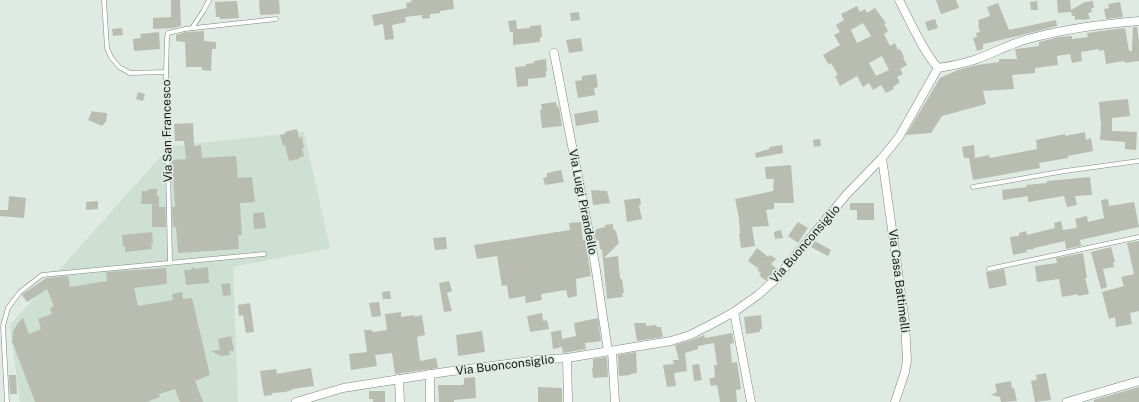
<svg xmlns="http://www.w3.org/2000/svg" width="1139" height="402" font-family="'Public Sans',sans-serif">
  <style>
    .built { fill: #cde0d3 }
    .building { fill: #b9bcb1; fill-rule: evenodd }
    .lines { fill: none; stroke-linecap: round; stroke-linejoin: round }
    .service-casing { stroke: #7d8880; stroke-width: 5 }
    .minor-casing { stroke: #7d8880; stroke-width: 9 }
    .service { stroke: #fff; stroke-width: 4 }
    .minor { stroke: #fff; stroke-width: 8 }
    .labels { text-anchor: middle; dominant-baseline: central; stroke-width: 3.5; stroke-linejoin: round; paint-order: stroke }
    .street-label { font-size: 12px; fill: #151a17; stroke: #dfeae2 }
  </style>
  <rect width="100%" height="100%" fill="#dfeae2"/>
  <path class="built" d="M304 132 330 248 233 267 238 402H20L10 325 170 146Z"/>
  <g class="building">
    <path d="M171 0H180L181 26 173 28 153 29V18L171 17Z"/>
    <path d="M259 0H279L280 14 260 15Z"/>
    <path d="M411 0H453L454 9 440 11V13L430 14V18L422 19V15L405 17 406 22 392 25 394 39 385 40 383 24 374 26 372 15 407 8 406 3 412 2Z"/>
    <path d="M936 0H956L959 8 941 14Z"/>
    <path d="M1057 0H1070L1071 10 1085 2 1093 1 1094 8H1091L1092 12 1088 13 1090 19 1081 20V19L1075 20V16H1072L1071 11V12L1058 13Z"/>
    <path d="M237 1 239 18 220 19V17H216L215 2Z"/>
    <path d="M1037 1 1038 10H1031L1030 2Z"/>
    <path d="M1120 2 1123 17 1106 19 1104 9 1109 8 1108 4Z"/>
    <path d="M998 3 1009 30 1056 20 1057 26 1018 36 983 44V49L977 51 973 38 977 37 976 33 980 32 978 25 979 24 978 20 990 16 987 7Z"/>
    <path d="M857 6 860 12 865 9 867 13 875 8 886 23 884 24 888 31 884 34 890 46 895 43 898 50 900 49 904 57 903 58 907 65 900 69 903 74 897 77 900 82 893 87 894 89 886 93 881 85 873 90 869 83 863 87 857 76 840 86 835 76 838 75 831 63 829 65 823 55 840 45 834 35 840 32 836 25 844 20 841 14ZM863 23 871 36 857 43 851 30ZM882 56 889 70 876 76 869 63Z"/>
    <path d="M579 12 580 20 571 21 570 13Z"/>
    <path d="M935 19 938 28 928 31 925 22Z"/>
    <path d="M516 20 517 29 530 28V26L541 25 542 37H540V42L513 45V32H510L508 21Z"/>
    <path d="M1133 27H1137L1139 41V61L1125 63 1124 61 1106 64 1104 50 1099 51V49L1081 52 1082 61 1072 63 1070 54 1057 56 1058 65 1035 68V73L1012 75 1014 89 983 91 986 104 942 116 931 133 906 135 940 78 958 70 977 65 999 62V59H1017L1015 49 1039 46V42L1059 37 1072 36V39L1088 37 1087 33 1108 30 1125 28 1129 51H1132Z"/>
    <path d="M122 28 123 35 113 36 112 29Z"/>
    <path d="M204 31V41L216 42V49H212L211 71 202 70V67H186L185 42 176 41V35L186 32Z"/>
    <path d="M159 32 160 49 134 51 133 39 141 38 140 34Z"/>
    <path d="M581 38 583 51 569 53 566 40Z"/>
    <path d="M546 59 547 71H546V77L528 79V86L517 87 515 67 526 66V64L534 63V61Z"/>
    <path d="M596 74 598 87 594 88 595 95 578 98 575 81 582 80V76Z"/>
    <path d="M138 92 145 94 143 101 136 99Z"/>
    <path d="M1128 99 1130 116 1112 118V131L1137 132 1136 150 1125 149V142L1100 140 1101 125 1099 102Z"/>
    <path d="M556 102 557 107H559L562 126 542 128 540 110 542 109 541 104Z"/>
    <path d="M597 110 599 122 576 126 574 114Z"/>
    <path d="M92 111 96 112 107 113 106 121 102 126 88 120Z"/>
    <path d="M193 123 194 146 201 145 202 158 236 156 238 178 252 177 255 202 240 203 242 235H238L239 249 178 253 176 227H173L172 207H175L172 160 186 159 184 141H175L174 124Z"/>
    <path d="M297 129 299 138 302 137 304 148H302L304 156 299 158V159L289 161 285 145 283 146 280 135 285 134V132Z"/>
    <path d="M1085 132 1086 140 1091 138 1093 151 1068 156V158L1039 163 1040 168 973 180 969 158H964L962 147 974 145 975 158 989 155 990 158 1037 149 1036 140 1065 134V136Z"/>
    <path d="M820 139 821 146 814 147 813 140Z"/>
    <path d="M782 145 783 153 756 158 755 153 769 149 770 147Z"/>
    <path d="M791 165 794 203H774V209L766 210 769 226 752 227 755 246 741 248 739 234H740L739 218 735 199 773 191 774 179H766L765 167Z"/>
    <path d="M561 170 564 182 545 185 543 178 547 177V173Z"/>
    <path d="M1090 177 1092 195 1075 196 1077 205 1067 207 1064 196 1028 202V196L1003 200 1002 190 1027 187 1026 185 1047 183V181Z"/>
    <path d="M148 189H157V196H159V207H165L166 227H152V204H141L142 191H148Z"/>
    <path d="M591 190 607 191 610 203 593 205Z"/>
    <path d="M9 196 26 198 24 218 0 216V210H8Z"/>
    <path d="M640 198 641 204 639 206 642 219 627 222 624 200Z"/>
    <path d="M1108 199 1109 206 1134 202 1139 227 1080 240 1081 246 1066 249 1065 241 1034 248V249L1026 250 1027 252 1013 255 1010 237 1019 236V233L1026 231 1027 235 1055 228 1054 223 1061 221 1063 230 1077 228 1075 219 1087 216 1088 222 1104 218 1101 200Z"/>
    <path d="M98 201V209L86 210V202Z"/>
    <path d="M850 203H874V220H857V210H850Z"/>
    <path d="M264 212 266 228 254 229 253 213Z"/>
    <path d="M581 222 583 241 585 239 591 276 576 279 577 296 568 298 566 290 541 294 542 300 526 303 525 296 509 299 507 285 502 286 497 256 477 259 474 245 570 230 569 223Z"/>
    <path d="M798 222 808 228 798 243 788 236Z"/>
    <path d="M613 224V229L616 231 619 243 604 258 618 256 620 279H622L624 293H622L623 297 607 299 602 249 600 250 599 241 596 240 594 231 597 229 605 227V225Z"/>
    <path d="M781 230 783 238 775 239 774 232Z"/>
    <path d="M152 232 153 244H151L152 249 125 252V246H123L122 235Z"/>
    <path d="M446 237 447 249 435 250 433 238Z"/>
    <path d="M815 241 831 250 828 256 811 247Z"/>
    <path d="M1139 241V311L1130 313 1132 324 1116 327 1115 317 1109 319 1102 292 1124 286 1121 277 1134 274 1127 243Z"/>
    <path d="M1111 247 1115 262 1113 263 1114 267 1103 269 1107 287 1101 289 1091 252Z"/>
    <path d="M757 248 768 257 770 255 776 259 771 264 777 269 766 281 759 275 761 273 757 270 759 269 748 261Z"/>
    <path d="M1083 253 1087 278H1085L1089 294 1078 296V294L1062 297 1059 279 1037 282 1035 266 1057 263 1056 258Z"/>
    <path d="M194 267 195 269 208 267 209 283 186 285 184 270H190Z"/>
    <path d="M166 268 167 284 134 288 138 306 173 300 172 294 182 292 183 299 192 298 210 375 195 381 203 402H180L175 389 159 394 160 397 147 402H35L12 341 13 331 18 323 23 318 29 334 41 329 38 319 52 314 50 308 54 306 47 289 27 302 22 295 23 294 46 278 68 276 70 287 107 281 106 272Z"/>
    <path d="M1004 269 1007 285 989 289 986 272H990Z"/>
    <path d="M449 281 452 291 447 293 452 311 444 312 439 283Z"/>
    <path d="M230 283 231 295 223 296 221 284Z"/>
    <path d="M390 291 391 299H383L382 292Z"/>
    <path d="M379 302 381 316 372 317 369 303Z"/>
    <path d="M250 303 254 332 246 333 243 315 239 316 238 305Z"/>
    <path d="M401 312V317L414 315 415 317 422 315 425 335 417 337 420 361 436 358 438 368 395 374 392 353 375 355 377 366 351 370 349 354 367 352 364 330H372V332L387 330 385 314Z"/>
    <path d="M542 313 543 321 547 320 549 329 530 332 527 316Z"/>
    <path d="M761 315 762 329H760V332L746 334 744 317Z"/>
    <path d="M598 318 601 341 585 343 586 349 563 353 562 347 553 349 551 332 561 330 562 339 576 336 574 323Z"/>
    <path d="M634 323H646V326L656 325 657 327H661L663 337 637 341Z"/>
    <path d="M482 331 485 352 458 356 456 335Z"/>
    <path d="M732 333 734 343 730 344 732 363 737 362 741 389 736 390 737 402H720L717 385 711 386 709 379 715 377 714 365H717L714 343 698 346V349L685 353 687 371 674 373 676 386 667 387 663 365 674 364 673 360H679L675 345 692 340 704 335 705 338Z"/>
    <path d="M231 336 234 351H229L230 355 221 356 211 351 220 350 218 339Z"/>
    <path d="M636 352 637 373 630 374V375L619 376 618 355Z"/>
    <path d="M607 357 608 377 593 378 592 368H593V359Z"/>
    <path d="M699 364 702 380 694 381 692 365Z"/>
    <path d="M311 368 314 386 292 389V390L285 392 272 393V395L264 396 260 371 276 369 277 374Z"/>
    <path d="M1046 373 1051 400 1035 402 1031 381 1037 380 1036 375Z"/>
    <path d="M9 375H16L17 394H10Z"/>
    <path d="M475 377 476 398 454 400V402H439L438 385H463V384H464V378Z"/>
    <path d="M1011 381 1012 388H1014L1017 401 1001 402 1000 397 991 395 997 392 995 384Z"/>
    <path d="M538 387 562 388V402H538Z"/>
    <path d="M1139 387V402H1094V400Z"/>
    <path d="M369 391H385V402H373V399H369Z"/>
  </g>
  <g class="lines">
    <defs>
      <g id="service">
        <path d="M104 0 107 48 111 57 119 67 130 73 166 72 170 262"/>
        <path d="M192 28 204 10 209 0"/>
        <path d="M166 72 167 38 168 33 185 29 276 19"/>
        <path d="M973 187 1065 171 1139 161"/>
        <path d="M989 269 1139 237"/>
        <path d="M7 402 3 326 8 308 20 292 42 275 264 254"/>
      </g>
      <g id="minor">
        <path d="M899 0C911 23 922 49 938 68"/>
        <path d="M554 53 595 264 608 351"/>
        <path d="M938 68C950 66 962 64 974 60 992 54 1009 44 1028 39 1064 29 1102 24 1139 21"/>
        <path d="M882 158 905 322 907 360 905 372 895 402"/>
        <path d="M734 312 751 402"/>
        <path d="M612 351 615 402"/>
        <path d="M567 358 568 402"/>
        <path d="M430 374V402"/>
        <path d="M399 379 400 402"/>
        <path d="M296 402 343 388 445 372 537 360 567 358 671 341 690 335 710 325 734 312 758 295 776 279 847 194 882 158 899 137 938 68"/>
        <path d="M1067 402 1139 381"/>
      </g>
    </defs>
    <use href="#service" class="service-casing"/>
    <use href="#minor" class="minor-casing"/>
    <use href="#service" class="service"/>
    <use href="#minor" class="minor"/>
  </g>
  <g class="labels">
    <g class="street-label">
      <text transform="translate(167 131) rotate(-91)">Via San Francesco</text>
      <text transform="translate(583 202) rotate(79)">Via Luigi Pirandello</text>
      <text transform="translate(805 244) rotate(-49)">Via Buonconsiglio</text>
      <text transform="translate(899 281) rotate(83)">Via Casa Battimelli</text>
      <text transform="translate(505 365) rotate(-7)">Via Buonconsiglio</text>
    </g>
  </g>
</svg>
